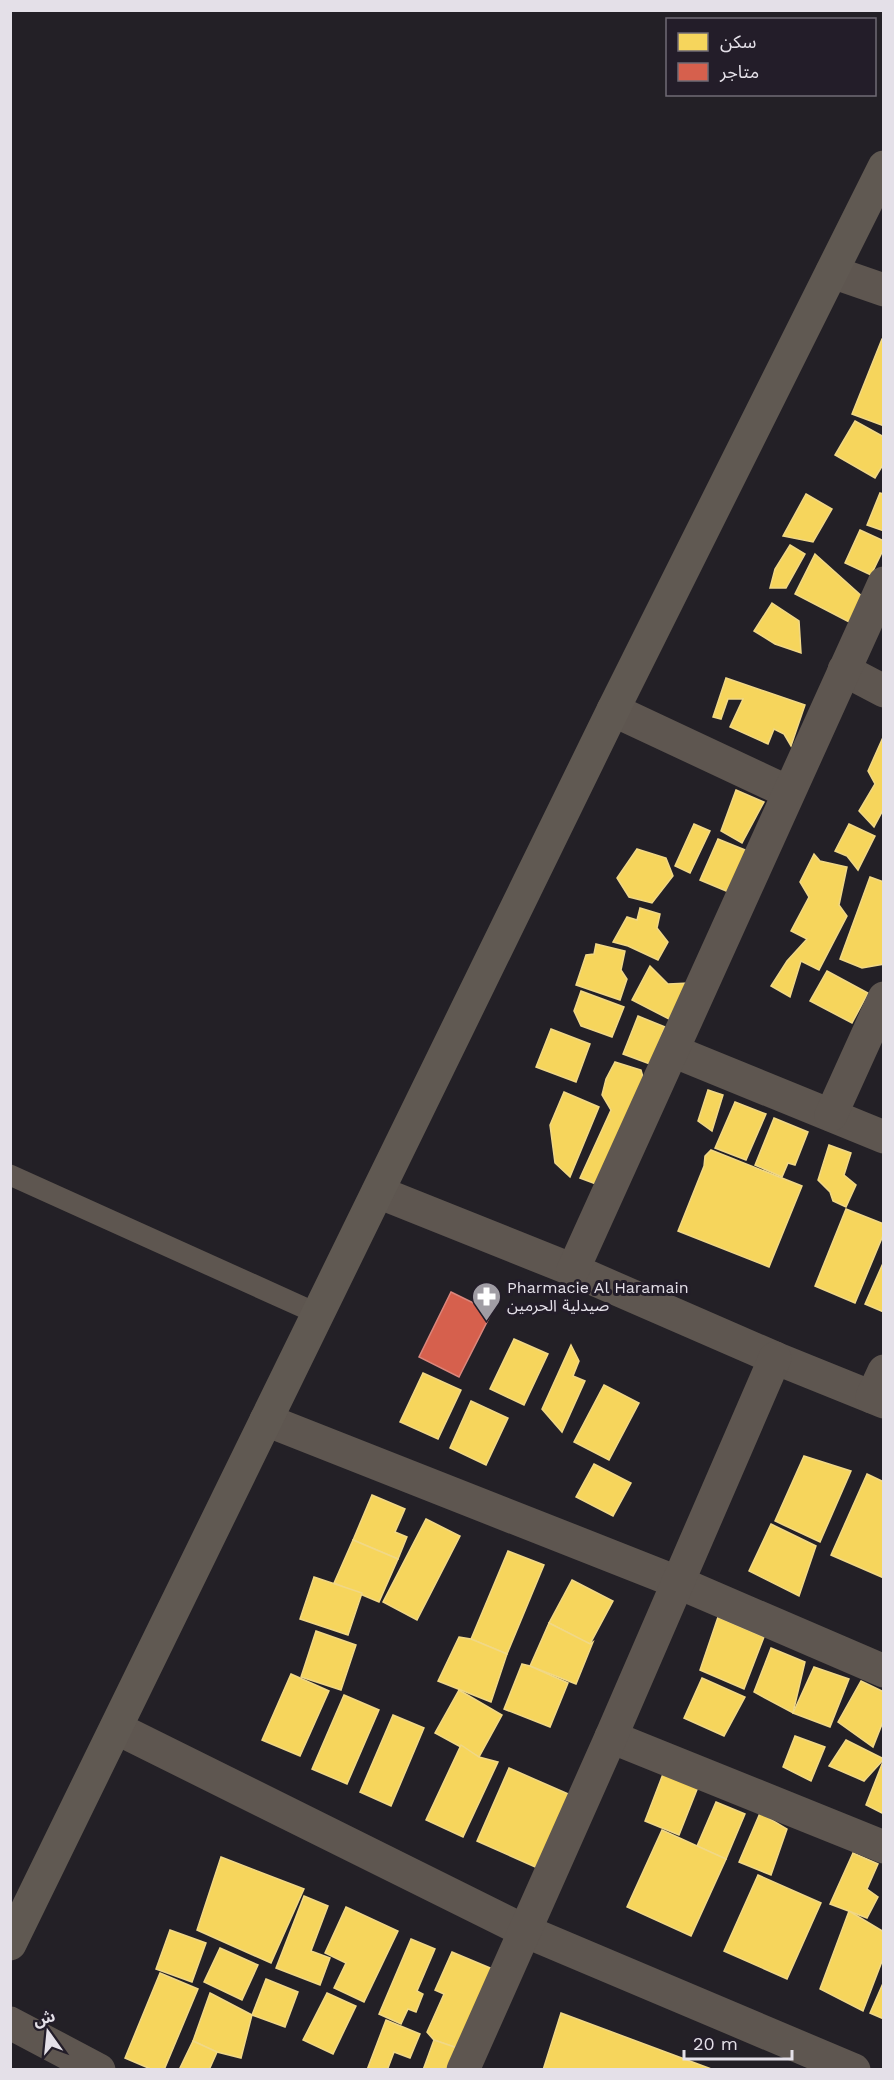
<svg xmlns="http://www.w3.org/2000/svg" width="894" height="2080" font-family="'Work Sans','Noto Sans Arabic',sans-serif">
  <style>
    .homes { fill: #f6d55c; stroke: #f1d886; stroke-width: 1.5 }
    .shops { fill: #d6604d; stroke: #da867c; stroke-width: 1.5 }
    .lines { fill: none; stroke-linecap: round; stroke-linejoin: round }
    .lane { stroke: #5e5650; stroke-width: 21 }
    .street { stroke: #5e5650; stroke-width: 33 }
    .secondary { stroke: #605952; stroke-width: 33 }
    .labels { text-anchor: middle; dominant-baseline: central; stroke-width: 6; stroke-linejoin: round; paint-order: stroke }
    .poi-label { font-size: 16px; fill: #e4e0e8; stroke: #231d29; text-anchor: start }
  </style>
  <rect width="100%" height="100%" fill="#232026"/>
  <g class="homes">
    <path d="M882 339H884V426L852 414Z"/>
    <path d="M855 421 884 437V463L875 478 835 455Z"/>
    <path d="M880 493 884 494V531L867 525Z"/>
    <path d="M806 494 832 509 813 542 783 536Z"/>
    <path d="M860 530 884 541V548L871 575 845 563Z"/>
    <path d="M790 545 805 554 786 588H770L775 569Z"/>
    <path d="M815 554 866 600 853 624 795 594Z"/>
    <path d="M772 603 799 621 801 653 775 644 754 631Z"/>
    <path d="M726 678 805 705 791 746 784 734 774 729 768 744 730 727 743 699H728L721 719 713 717Z"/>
    <path d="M884 735V808L874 827 859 811 875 784 868 771Z"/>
    <path d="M736 790 764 802 742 843 721 831Z"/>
    <path d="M694 824 710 831 690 873 675 866Z"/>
    <path d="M849 824 875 836 858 870 847 856 835 851Z"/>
    <path d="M718 839 750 852 731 893 700 880Z"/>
    <path d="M637 849 666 858 673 876 652 903 629 897 617 878Z"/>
    <path d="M814 854 820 861 847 867 839 905 847 916 819 970 801 961 790 997 771 986 787 961 807 939 791 931 809 897 800 882Z"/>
    <path d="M870 877 884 882V964L862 968 840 959Z"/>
    <path d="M640 908 660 914 657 928 668 942 658 960 628 946 613 942 627 917 637 920Z"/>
    <path d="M596 944 625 951 621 970 627 979 620 1000 576 985 586 955 594 954Z"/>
    <path d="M650 966 668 984 688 983 669 1019 632 1000Z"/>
    <path d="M827 971 868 993 852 1023 810 1001Z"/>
    <path d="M581 991 624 1007 612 1037 581 1026 574 1011Z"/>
    <path d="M638 1016 665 1027 650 1064 623 1054Z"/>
    <path d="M551 1029 590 1044 576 1082 536 1067Z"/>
    <path d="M615 1062 641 1070 647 1091 604 1187 580 1178 611 1110 602 1095 606 1079Z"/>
    <path d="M708 1090 723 1095 712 1131 698 1121Z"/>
    <path d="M564 1092 599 1107 570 1177 555 1163 550 1125Z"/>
    <path d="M735 1102 766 1114 746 1160 715 1148Z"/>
    <path d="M774 1118 808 1132 795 1165 788 1163 782 1177 755 1165Z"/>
    <path d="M829 1145 851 1153 844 1175 856 1185 846 1207 833 1201 830 1192 818 1180Z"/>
    <path d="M711 1150 802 1186 769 1267 678 1231 704 1166 705 1156Z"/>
    <path d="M846 1209 884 1224V1233L855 1303 815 1286Z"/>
    <path d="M884 1261V1312L865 1304Z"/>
    <path d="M514 1339 548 1354 524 1405 490 1389Z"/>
    <path d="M571 1345 579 1361 573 1376 585 1381 562 1432 542 1409Z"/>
    <path d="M423 1373 461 1390 438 1439 400 1422Z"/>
    <path d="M604 1385 639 1403 609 1460 574 1442Z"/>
    <path d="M471 1401 508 1418 486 1465 450 1448Z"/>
    <path d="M804 1456 851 1471 820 1542 775 1521Z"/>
    <path d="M594 1464 631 1483 613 1516 576 1497Z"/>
    <path d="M867 1474 884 1482V1578L831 1555Z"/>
    <path d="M372 1495 405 1509 395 1532 407 1537 398 1559 353 1540Z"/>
    <path d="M426 1519 460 1536 417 1620 383 1602Z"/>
    <path d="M771 1524 816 1546 799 1596 749 1571Z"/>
    <path d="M353 1540 398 1559 379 1602 334 1583Z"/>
    <path d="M508 1551 544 1565 507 1654 471 1639Z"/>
    <path d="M314 1577 362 1593 348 1635 300 1619Z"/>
    <path d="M572 1580 613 1601 590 1644 549 1623Z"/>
    <path d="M718 1617 764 1637 744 1689 700 1670Z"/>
    <path d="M549 1623 590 1644 593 1642 576 1684 530 1666Z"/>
    <path d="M316 1631 356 1645 341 1690 301 1677Z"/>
    <path d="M459 1637 471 1639 507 1654 491 1702 438 1681Z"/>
    <path d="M771 1648 805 1662 793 1713 754 1692Z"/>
    <path d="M522 1664 530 1666 568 1683 550 1727 504 1709Z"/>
    <path d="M814 1667 849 1679 830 1727 793 1713Z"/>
    <path d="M291 1674 329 1691 300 1756 262 1740Z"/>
    <path d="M702 1678 745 1697 724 1736 684 1718Z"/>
    <path d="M861 1681 884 1692V1719L873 1747 838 1722Z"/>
    <path d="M459 1690 502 1715 479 1757 435 1733Z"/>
    <path d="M344 1695 379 1710 347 1784 312 1769Z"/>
    <path d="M393 1715 424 1728 391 1806 360 1792Z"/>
    <path d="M795 1736 825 1747 811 1781 783 1767Z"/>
    <path d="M846 1740 884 1759 864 1781 829 1766Z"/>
    <path d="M461 1745 479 1757 498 1762 463 1837 426 1820Z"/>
    <path d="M884 1759V1814L866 1805Z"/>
    <path d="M509 1768 575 1797 542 1870 477 1841Z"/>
    <path d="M663 1774 698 1787 679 1835 645 1821Z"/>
    <path d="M716 1802 745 1814 726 1859 697 1846Z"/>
    <path d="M760 1813 787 1829 771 1875 739 1862Z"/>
    <path d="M662 1830 726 1859 691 1936 627 1907Z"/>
    <path d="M853 1853 878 1864 867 1889 878 1897 867 1918 830 1904Z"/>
    <path d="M221 1857 304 1889 271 1963 197 1930Z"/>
    <path d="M758 1875 821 1903 787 1979 724 1951Z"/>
    <path d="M304 1896 328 1906 311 1951 330 1958 320 1985 276 1968Z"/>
    <path d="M346 1907 398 1931 364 2002 334 1988 346 1963 325 1953Z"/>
    <path d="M849 1911 884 1932V1956L863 2011 820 1989Z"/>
    <path d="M170 1930 206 1943 192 1982 156 1969Z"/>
    <path d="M411 1939 435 1949 417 1991 423 1994 416 2012 408 2009 401 2024 379 2014Z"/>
    <path d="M220 1948 258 1965 242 2000 204 1982Z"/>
    <path d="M452 1952 502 1973 466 2051 434 2040 427 2032 444 1994 435 1990Z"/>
    <path d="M160 1973 198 1989 164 2070H153L125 2058Z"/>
    <path d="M266 1979 298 1992 285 2027 252 2015Z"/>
    <path d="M884 1981V2019L870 2013Z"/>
    <path d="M210 1993 252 2015 241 2058 217 2052 193 2041Z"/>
    <path d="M327 1993 356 2006 333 2054 303 2040Z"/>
    <path d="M561 2013 714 2070H543Z"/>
    <path d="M386 2020 420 2034 410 2058 394 2052 388 2068 391 2070H367Z"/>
    <path d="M434 2040 466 2051 459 2070H423Z"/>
    <path d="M193 2041 217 2052 209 2070H179Z"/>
  </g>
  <path class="shops" d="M451 1292 492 1312 459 1377 419 1357Z"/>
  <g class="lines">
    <path class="lane" d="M10 1175 318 1314"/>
    <g class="street">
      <path d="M832 272 884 290"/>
      <path d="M844 670 884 691"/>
      <path d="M613 710 788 792"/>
      <path d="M673 1051 884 1137"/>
      <path d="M831 1115 884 998"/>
      <path d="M378 1192 573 1270 775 1358 884 1402"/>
      <path d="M573 1270 884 583"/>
      <path d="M872 1397 884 1371"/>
      <path d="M266 1420 677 1582 884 1671"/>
      <path d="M116 1728 525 1931 854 2070"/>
      <path d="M611 1737 884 1847"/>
      <path d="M10 2023 99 2070"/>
      <path d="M463 2070 611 1737 775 1358"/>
    </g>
    <path class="secondary" d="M10 1944 613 710 884 167"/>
  </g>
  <defs>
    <symbol id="pharmacy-pin" viewBox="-11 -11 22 30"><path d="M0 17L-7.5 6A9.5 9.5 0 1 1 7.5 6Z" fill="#a09da4" stroke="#231d29"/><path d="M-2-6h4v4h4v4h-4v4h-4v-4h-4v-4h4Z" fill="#fff"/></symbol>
  </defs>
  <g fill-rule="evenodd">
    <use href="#pharmacy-pin" x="470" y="1280" width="33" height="45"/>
  </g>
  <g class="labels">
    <g class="poi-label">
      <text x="507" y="1287">Pharmacie Al Haramain<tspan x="507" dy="18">صيدلية الحرمين</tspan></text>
    </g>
  </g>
  <rect width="894" height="2080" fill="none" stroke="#e4e0e8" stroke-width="24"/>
  <rect x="666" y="18" width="210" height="78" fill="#231d29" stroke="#706b75" stroke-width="1.5"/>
  <rect x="678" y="33" width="30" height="18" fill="#f6d55c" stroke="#706b75" stroke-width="1.5"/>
  <text x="720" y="48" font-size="18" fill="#e4e0e8">سكن</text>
  <rect x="678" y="63" width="30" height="18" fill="#d6604d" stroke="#706b75" stroke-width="1.5"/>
  <text x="720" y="78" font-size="18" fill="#e4e0e8">متاجر</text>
  <g transform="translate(48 2032) rotate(345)" stroke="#231d29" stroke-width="4.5" paint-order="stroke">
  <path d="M0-4.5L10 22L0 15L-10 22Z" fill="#e4e0e8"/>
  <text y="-9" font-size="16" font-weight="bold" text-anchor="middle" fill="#e4e0e8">ش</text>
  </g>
  <path d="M684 2050v9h108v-9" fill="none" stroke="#e4e0e8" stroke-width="3"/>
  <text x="693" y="2050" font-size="18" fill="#e4e0e8" stroke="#231d29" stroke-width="4.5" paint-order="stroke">20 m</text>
</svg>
